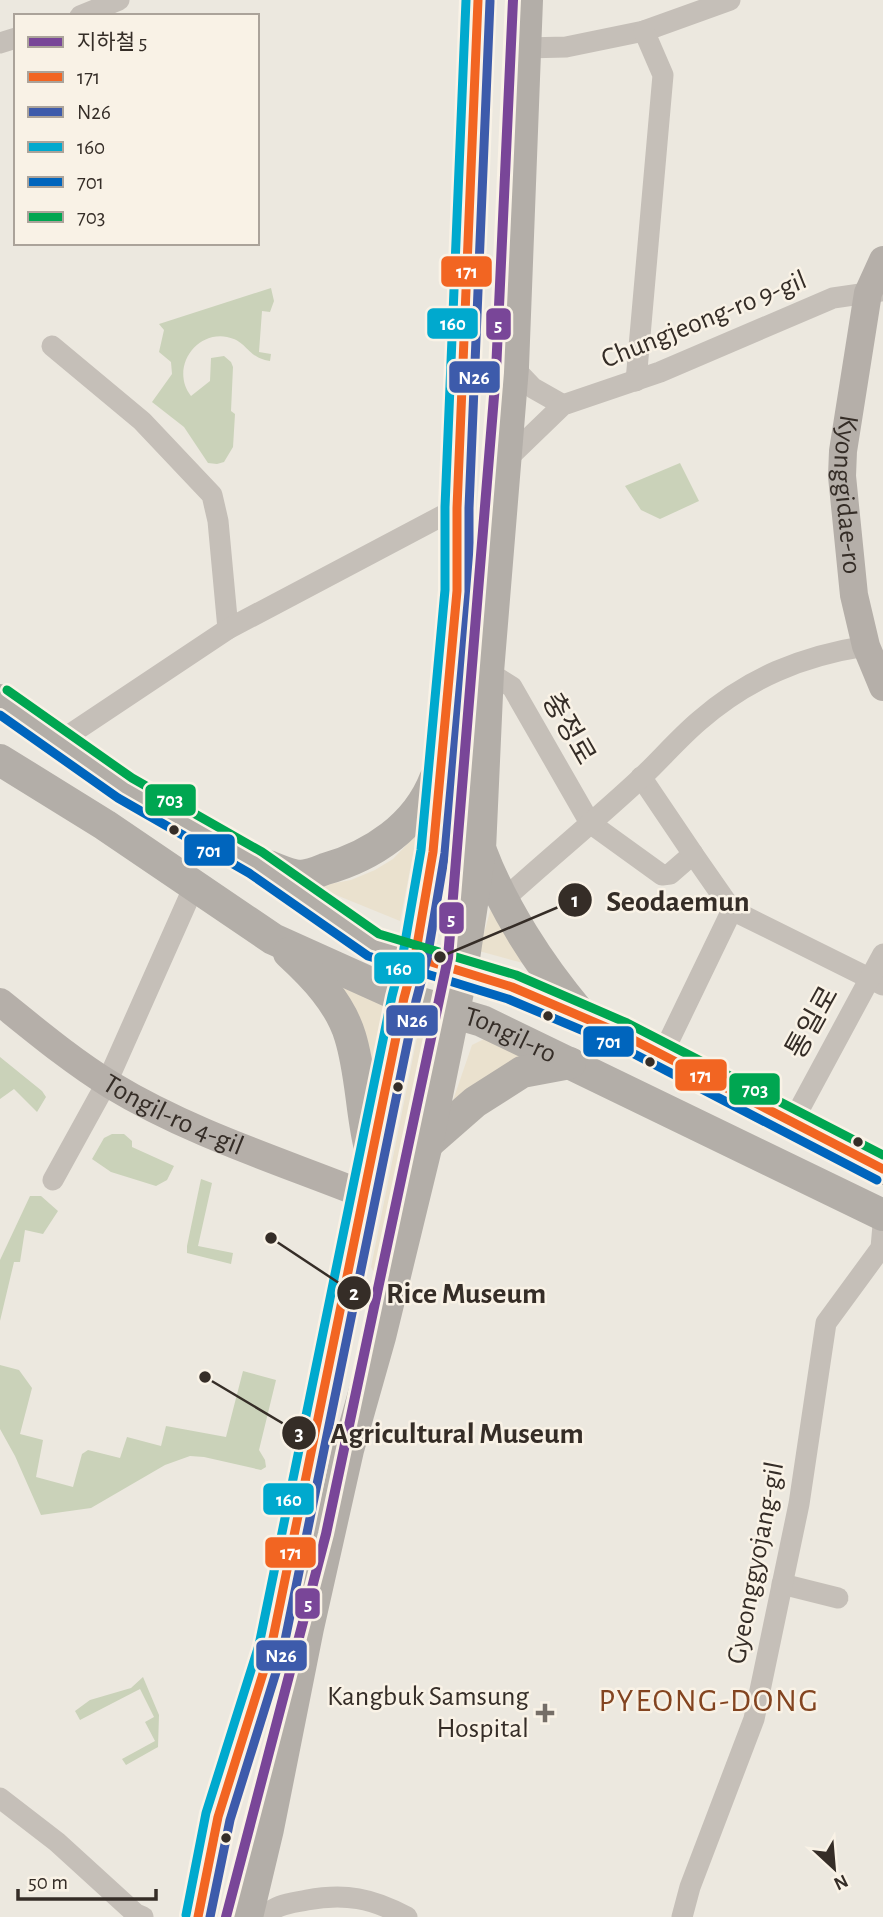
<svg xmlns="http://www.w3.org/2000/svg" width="883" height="1917" font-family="'Alegreya Sans','Noto Sans KR',sans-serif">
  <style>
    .green { fill: #cad2b9 }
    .plaza { fill: #eae1ce }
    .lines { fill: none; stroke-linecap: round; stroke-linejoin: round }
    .street { stroke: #c5bfb8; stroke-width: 21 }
    .secondary { stroke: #b5afa9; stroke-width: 28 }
    .primary { stroke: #b3aea8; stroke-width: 32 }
    .bus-1-casing { stroke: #f9f2e6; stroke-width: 14 }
    .bus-2-casing { stroke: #f9f2e6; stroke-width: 14 }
    .bus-3-casing { stroke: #f9f2e6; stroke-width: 14 }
    .bus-4-casing { stroke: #f9f2e6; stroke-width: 14 }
    .bus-5-casing { stroke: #f9f2e6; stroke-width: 14 }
    .bus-1 { stroke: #f26522; stroke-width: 9 }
    .bus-2 { stroke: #3d5bab; stroke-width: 9 }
    .bus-3 { stroke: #00a9ce; stroke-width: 9 }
    .bus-4 { stroke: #0065bd; stroke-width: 9 }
    .bus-5 { stroke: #00a651; stroke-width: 9 }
    .metro-1-casing { stroke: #f9f2e6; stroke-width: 16 }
    .metro-1 { stroke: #794698; stroke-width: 10 }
    .bus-dot { fill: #352d27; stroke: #f9f2e6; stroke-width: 2.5 }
    .poi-dot { fill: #756e67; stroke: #f9f2e6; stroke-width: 2.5 }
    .labels { text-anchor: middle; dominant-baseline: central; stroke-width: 5; stroke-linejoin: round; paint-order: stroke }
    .street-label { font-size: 28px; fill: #352d27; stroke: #f9f2e6 }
    .poi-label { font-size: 28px; fill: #352d27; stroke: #f9f2e6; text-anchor: end }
    .quarter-label { font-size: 32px; letter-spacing: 2px; fill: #834420; stroke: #f9f2e6 }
    .leader { fill: none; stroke: #352d27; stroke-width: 2.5 }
    .callout-dot { fill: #352d27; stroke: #f9f2e6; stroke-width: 2.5 }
    .mark-label { font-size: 21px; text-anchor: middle; font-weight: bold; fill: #fff }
    .callout-label { font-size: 30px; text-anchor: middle; font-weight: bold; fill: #352d27; stroke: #f9f2e6; stroke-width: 5; stroke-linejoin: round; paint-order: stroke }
    .line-badge { stroke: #f9f2e6; stroke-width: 2.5 }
    .badge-label { font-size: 19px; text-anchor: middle; font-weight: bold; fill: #fff }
  </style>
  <rect width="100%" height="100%" fill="#ece8df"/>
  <g class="green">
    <path d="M271 288 274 301 270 312 262 311 259 352 271 354 270 361C247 358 248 341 227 337 195 331 170 369 191 396L210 381 211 358 224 356 231 362 233 367 231 411 235 414 233 447 224 462 217 464 208 463 184 427 152 402 172 374 171 362 159 352 164 330 159 324Z"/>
    <path d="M680 463 699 501 660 519 641 510 625 486Z"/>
    <path d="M0 1057 42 1091 46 1097 37 1112 14 1089 0 1099Z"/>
    <path d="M112 1134H124L132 1141V1147L174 1166 167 1180 156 1186 111 1172 92 1159 104 1138Z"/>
    <path d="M201 1179 212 1183 198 1246 233 1253 231 1264 187 1253V1246Z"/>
    <path d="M30 1196H41L58 1211 43 1234 25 1230 20 1262H14L0 1321V1260Z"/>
    <path d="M0 1365 19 1370 32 1388 20 1434 43 1440 36 1477 73 1487 82 1454 88 1450 120 1458 127 1437 161 1446 166 1426 226 1437 243 1371 276 1380 259 1450 265 1460 266 1467 261 1470 204 1457 190 1456 165 1465 91 1508 41 1515 15 1456 0 1429Z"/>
    <path d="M143 1677 159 1715 158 1747 126 1765 122 1759 155 1741 145 1722 154 1717 140 1689 80 1720 75 1711 90 1700 131 1688Z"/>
  </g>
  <g class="plaza">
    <path d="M417 834 400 921 319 888V886L351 880 375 870 393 859Z"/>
    <path d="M491 908 534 966 479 951Z"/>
    <path d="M318 974 388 1004 371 1087Z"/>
    <path d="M424 1028 429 1032 427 1043 379 1268 373 1271 371 1267 416 1042 419 1030Z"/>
    <path d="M484 1039 527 1054 450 1109 472 1045Z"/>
  </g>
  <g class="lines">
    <g class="street">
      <path d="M80 16 119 0"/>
      <path d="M0 43 16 38"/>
      <path d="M525 48 566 47 644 31 730 0"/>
      <path d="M52 346 142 421 212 495 218 521 228 629"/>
      <path d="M513 367 533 388 563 405"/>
      <path d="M636 381 663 75 644 31"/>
      <path d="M504 462 563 405 660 372 833 298 881 291"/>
      <path d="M488 672 512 687 590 823 662 875 670 874 693 854 732 910 883 985"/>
      <path d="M60 741 228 629 457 508"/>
      <path d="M641 777 693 854"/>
      <path d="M502 901C548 859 596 820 642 777 661 759 679 738 699 721 748 678 802 656 866 646"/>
      <path d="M663 1053 732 910"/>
      <path d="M793 1121 883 954"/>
      <path d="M53 1180 107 1082 195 884"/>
      <path d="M782 1584 838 1598"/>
      <path d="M0 1798 57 1842 136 1914 143 1917"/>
      <path d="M262 1917C278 1904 287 1904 307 1900 345 1893 372 1898 407 1917"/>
      <path d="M682 1917 690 1887 754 1719 799 1504 826 1323 881 1248 883 1225"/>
    </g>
    <g class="secondary">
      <path id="s1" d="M883 260 868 293 843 451 842 476 854 595 866 646 883 687"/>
      <path id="s2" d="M0 1002C36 1031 72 1061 111 1085 190 1133 280 1161 365 1195"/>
    </g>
    <g class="primary">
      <path d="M0 700 125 788 256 863 374 945 512 987 622 1034 883 1169"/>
      <path id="s3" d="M0 760 105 825 273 939 404 998 482 1021 883 1215"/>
      <path d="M481 851C502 907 540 966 579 1012"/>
      <path d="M268 866C277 869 289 875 299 876 307 876 318 872 325 869 372 856 417 826 435 779"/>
      <path d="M289 953C314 976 340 1003 350 1036 361 1071 361 1109 369 1144"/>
      <path d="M427 1144 475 1102 522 1072 570 1063"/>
      <path d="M198 1917 218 1817 271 1648 383 1109 404 998 415 957 433 852 457 591V508L478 0"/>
      <path d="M247 1917 268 1829 308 1628 348 1450 380 1337 427 1144 462 972 480 850 488 672 513 367 527 0"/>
    </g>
    <defs>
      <g id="bus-1">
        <path d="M415 957 512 987 622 1034 883 1169"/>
        <path d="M198 1917 218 1817 271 1648 404 998 415 957 433 852 457 591V508L478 0"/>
      </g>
      <path id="bus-2" d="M210 1917 230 1820 283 1650 416 1001 427 959 445 853 469 592V508L490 1"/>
      <path id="bus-3" d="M186 1915 206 1813 259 1645 392 996 403 954 421 850 445 590V507L466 0"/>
      <path id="bus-4" d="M0 715 118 798 249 873 368 956 508 999 617 1045 877 1180"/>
      <path id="bus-5" d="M7 690 132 778 262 852 379 934 516 975 627 1023 883 1155"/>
    </defs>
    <use href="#bus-1" class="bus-1-casing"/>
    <use href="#bus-2" class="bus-2-casing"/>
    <use href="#bus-3" class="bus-3-casing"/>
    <use href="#bus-4" class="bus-4-casing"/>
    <use href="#bus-5" class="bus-5-casing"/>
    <use href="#bus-1" class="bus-1"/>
    <use href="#bus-2" class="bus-2"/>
    <use href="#bus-3" class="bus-3"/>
    <use href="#bus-4" class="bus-4"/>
    <use href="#bus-5" class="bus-5"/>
    <defs>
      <path id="metro-1" d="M226 1917 326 1534 448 958 496 372 513 0"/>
    </defs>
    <use href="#metro-1" class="metro-1-casing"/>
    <use href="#metro-1" class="metro-1"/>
  </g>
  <g class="bus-dot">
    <circle cx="174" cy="830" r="6"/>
    <circle cx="548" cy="1016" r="6"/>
    <circle cx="650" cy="1062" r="6"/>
    <circle cx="398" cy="1087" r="6"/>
    <circle cx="858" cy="1142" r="6"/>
    <circle cx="226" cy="1838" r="6"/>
  </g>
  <path class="poi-dot" d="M541.5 1702.5h7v7h7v7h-7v7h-7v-7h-7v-7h7z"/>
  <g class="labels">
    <g class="street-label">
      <text transform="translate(704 320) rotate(-22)">Chungjeong-ro 9-gil</text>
      <text stroke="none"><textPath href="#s1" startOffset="240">Kyonggidae-ro</textPath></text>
      <text transform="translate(568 729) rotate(60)">충정로</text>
      <text transform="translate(813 1023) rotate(-61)">통일로</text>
      <text stroke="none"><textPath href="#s3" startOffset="583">Tongil-ro</textPath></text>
      <text stroke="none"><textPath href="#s2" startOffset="208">Tongil-ro 4-gil</textPath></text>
      <text transform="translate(756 1563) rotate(-79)">Gyeonggyojang-gil</text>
    </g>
    <g class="poi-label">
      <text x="529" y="1697">Kangbuk Samsung<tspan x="529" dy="32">Hospital</tspan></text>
    </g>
    <g class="quarter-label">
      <text x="709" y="1701">PYEONG-DONG</text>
    </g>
  </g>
  <path class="leader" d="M440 957L575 900M271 1238L354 1293M205 1377L299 1433"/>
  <g class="callout-dot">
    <circle cx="440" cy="957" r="7"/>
    <circle cx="271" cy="1238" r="7"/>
    <circle cx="205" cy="1377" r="7"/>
    <circle cx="575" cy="900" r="18"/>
    <circle cx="354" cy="1293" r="18"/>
    <circle cx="299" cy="1433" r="18"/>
  </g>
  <g class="mark-label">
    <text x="575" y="907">1</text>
    <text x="354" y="1300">2</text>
    <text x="299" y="1440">3</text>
  </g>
  <g class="callout-label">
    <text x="678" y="911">Seodaemun</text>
    <text x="466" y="1303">Rice Museum</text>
    <text x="457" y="1443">Agricultural Museum</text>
  </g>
  <g class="line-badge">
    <rect x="440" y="255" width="53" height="33" rx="7" fill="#f26522"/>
    <rect x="426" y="307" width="53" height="33" rx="7" fill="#00a9ce"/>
    <rect x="485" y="307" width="27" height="34" rx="7" fill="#794698"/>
    <rect x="448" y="360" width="53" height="34" rx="7" fill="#3d5bab"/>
    <rect x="144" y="783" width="53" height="34" rx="7" fill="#00a651"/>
    <rect x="183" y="833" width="53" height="34" rx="7" fill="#0065bd"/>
    <rect x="438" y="901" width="27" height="34" rx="7" fill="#794698"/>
    <rect x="373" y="951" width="53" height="34" rx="7" fill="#00a9ce"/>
    <rect x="385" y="1004" width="54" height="33" rx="7" fill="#3d5bab"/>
    <rect x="582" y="1025" width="53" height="33" rx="7" fill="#0065bd"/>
    <rect x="674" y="1058" width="54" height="34" rx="7" fill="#f26522"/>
    <rect x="728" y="1072" width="53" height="34" rx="7" fill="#00a651"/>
    <rect x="262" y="1482" width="53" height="34" rx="7" fill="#00a9ce"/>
    <rect x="264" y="1536" width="53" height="33" rx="7" fill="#f26522"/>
    <rect x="294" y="1587" width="27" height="33" rx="7" fill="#794698"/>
    <rect x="255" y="1639" width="53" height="33" rx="7" fill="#3d5bab"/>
  </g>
  <g class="badge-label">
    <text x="467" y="278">171</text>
    <text x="453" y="330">160</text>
    <text x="498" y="331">5</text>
    <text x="474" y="384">N26</text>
    <text x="170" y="806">703</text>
    <text x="209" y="857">701</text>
    <text x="451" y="925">5</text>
    <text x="399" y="975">160</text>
    <text x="412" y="1027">N26</text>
    <text x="609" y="1048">701</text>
    <text x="701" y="1082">171</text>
    <text x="755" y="1096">703</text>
    <text x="289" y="1506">160</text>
    <text x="291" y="1559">171</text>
    <text x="308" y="1610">5</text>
    <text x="281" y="1662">N26</text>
  </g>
  <rect x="14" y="14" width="245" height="231" fill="#f9f2e6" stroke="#aba39a" stroke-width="2"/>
  <rect x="28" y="37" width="35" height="10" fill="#794698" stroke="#aba39a" stroke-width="2"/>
  <text x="77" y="49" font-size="21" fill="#352d27">지하철 5</text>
  <rect x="28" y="72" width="35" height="10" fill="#f26522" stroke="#aba39a" stroke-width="2"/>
  <text x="77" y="84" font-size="21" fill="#352d27">171</text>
  <rect x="28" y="107" width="35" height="10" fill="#3d5bab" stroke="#aba39a" stroke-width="2"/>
  <text x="77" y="119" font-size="21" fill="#352d27">N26</text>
  <rect x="28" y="142" width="35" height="10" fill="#00a9ce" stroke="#aba39a" stroke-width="2"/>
  <text x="77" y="154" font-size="21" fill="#352d27">160</text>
  <rect x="28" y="177" width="35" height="10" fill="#0065bd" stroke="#aba39a" stroke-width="2"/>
  <text x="77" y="189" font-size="21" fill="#352d27">701</text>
  <rect x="28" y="212" width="35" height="10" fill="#00a651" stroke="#aba39a" stroke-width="2"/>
  <text x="77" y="224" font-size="21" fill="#352d27">703</text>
  <g transform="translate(834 1868) rotate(154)" stroke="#f9f2e6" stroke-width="5" paint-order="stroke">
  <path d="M0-5L12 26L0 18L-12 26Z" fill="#352d27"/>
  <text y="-10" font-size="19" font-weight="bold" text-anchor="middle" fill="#352d27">N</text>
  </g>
  <path d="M18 1889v10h138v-10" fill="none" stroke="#352d27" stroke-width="3.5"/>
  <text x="28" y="1889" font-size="21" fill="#352d27" stroke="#f9f2e6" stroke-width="5" paint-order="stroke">50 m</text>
</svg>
